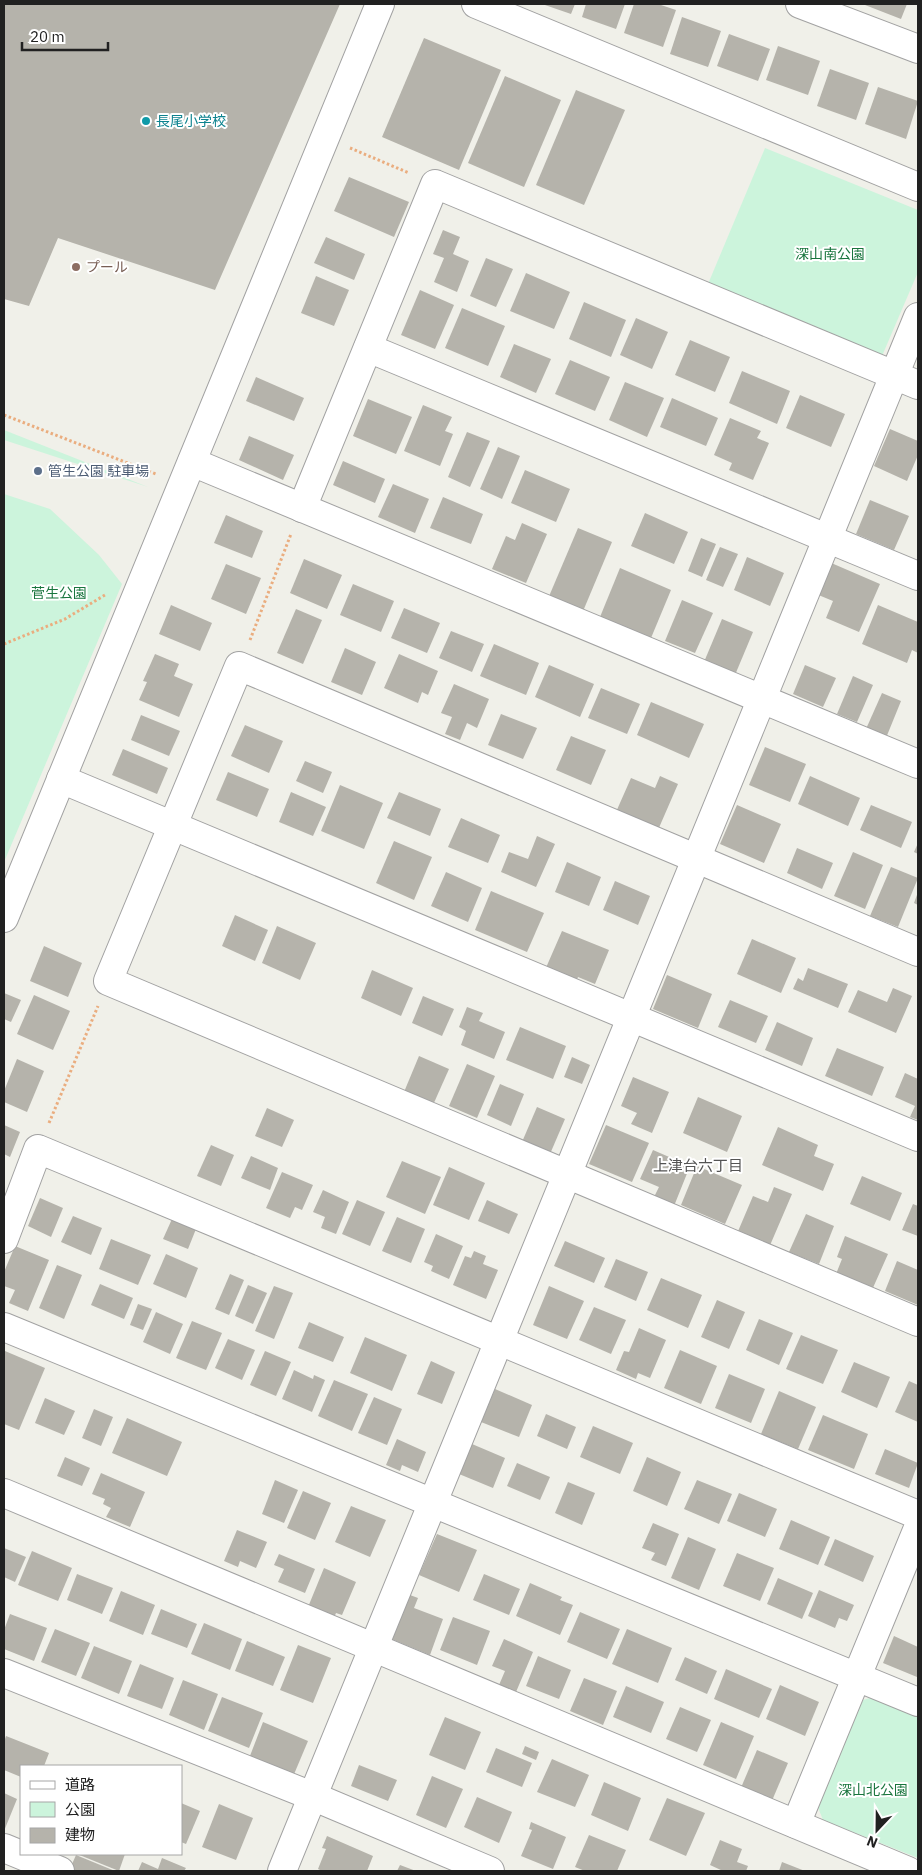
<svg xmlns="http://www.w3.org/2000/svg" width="922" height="1875" font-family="'IBM Plex Sans','Noto Sans JP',sans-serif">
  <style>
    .park { fill: #ccf4dc }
    .building { fill: #b5b3ab }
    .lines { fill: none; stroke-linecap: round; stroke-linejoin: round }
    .minor-casing { stroke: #a2a2a2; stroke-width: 30 }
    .tertiary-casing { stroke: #a2a2a2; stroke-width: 30 }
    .path { stroke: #eaad7f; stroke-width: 3; stroke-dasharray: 2.5 2.5; stroke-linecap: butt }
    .minor { stroke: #fff; stroke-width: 28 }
    .tertiary { stroke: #fff; stroke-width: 28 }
    .culture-dot { fill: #0f9aa8; stroke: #fff; stroke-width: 2 }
    .education-dot { fill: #8d6e63; stroke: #fff; stroke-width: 2 }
    .service-dot { fill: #5c6f8a; stroke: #fff; stroke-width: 2 }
    .labels { text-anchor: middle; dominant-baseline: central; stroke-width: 4; stroke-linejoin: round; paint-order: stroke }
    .culture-label { font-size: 14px; fill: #0d838f; stroke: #fff; text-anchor: start }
    .park-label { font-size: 14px; fill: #19753e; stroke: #fff }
    .education-label { font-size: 14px; fill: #785e54; stroke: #fff; text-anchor: start }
    .service-label { font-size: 14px; fill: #4e5e75; stroke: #fff; text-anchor: start }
    .neighbourhood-label { font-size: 15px; fill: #545454; stroke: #fff }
  </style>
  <rect width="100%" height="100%" fill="#f0f0e9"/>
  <g class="park">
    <path d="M765 148 918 210V272L882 356 708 284Z"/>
    <path d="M4 430 148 487 4 440Z"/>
    <path d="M4 494 50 509 99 555 122 584 4 862Z"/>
    <path d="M876 1696 918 1713V1858L823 1820 817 1805 863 1700Z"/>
  </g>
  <g class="building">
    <path d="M4 4H340L215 290 58 238 29 306 4 299Z"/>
    <path d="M542 4H575L571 14Z"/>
    <path d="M586 4H625L616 29 582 17Z"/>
    <path d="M634 4H658L676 10 663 47 624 33Z"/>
    <path d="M866 4H907L901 19 865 5Z"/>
    <path d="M682 17 721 31 708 67 670 54Z"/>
    <path d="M729 34 770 49 758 81 717 66Z"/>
    <path d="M424 38 501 70 459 170 382 137Z"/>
    <path d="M778 46 820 61 808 95 766 80Z"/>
    <path d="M830 69 869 83 856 120 817 106Z"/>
    <path d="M505 76 561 100 524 187 468 163Z"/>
    <path d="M878 87 918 101 906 139 865 124Z"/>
    <path d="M576 90 625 110 584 205 536 185Z"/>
    <path d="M349 177 409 202 394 237 334 211Z"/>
    <path d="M443 230 460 237 453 254 469 261 457 292 434 282 444 258 433 254Z"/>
    <path d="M326 237 365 254 354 280 314 263Z"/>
    <path d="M486 258 513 269 496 307 470 296Z"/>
    <path d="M526 273 570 292 554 329 510 311Z"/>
    <path d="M316 276 349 290 334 326 301 313Z"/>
    <path d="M420 290 454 305 435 349 401 335Z"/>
    <path d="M584 302 626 320 611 357 569 339Z"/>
    <path d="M462 308 505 326 488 366 445 348Z"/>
    <path d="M636 318 668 332 652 369 620 355Z"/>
    <path d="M690 340 730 357 715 392 675 375Z"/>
    <path d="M514 344 551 359 536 393 500 377Z"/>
    <path d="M570 360 610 377 595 411 555 394Z"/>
    <path d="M742 371 790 391 777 424 729 403Z"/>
    <path d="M256 377 304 398 294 421 246 401Z"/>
    <path d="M625 382 664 398 647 437 609 420Z"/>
    <path d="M800 395 845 414 831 447 786 428Z"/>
    <path d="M672 398 718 418 706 446 660 427Z"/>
    <path d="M368 399 412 417 396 454 353 436Z"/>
    <path d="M423 405 452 417 445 431 453 434 440 466 404 451Z"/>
    <path d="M730 418 761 431 757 438 769 443 753 480 729 470 732 463 714 455Z"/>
    <path d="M890 429 918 441V455L907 481 874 466Z"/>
    <path d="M467 432 490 441 470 487 448 477Z"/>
    <path d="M249 436 294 455 283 480 239 460Z"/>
    <path d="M498 447 520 456 502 499 480 489Z"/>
    <path d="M343 461 385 479 375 503 333 485Z"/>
    <path d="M525 470 570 489 556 522 511 503Z"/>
    <path d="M393 484 429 499 415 533 378 517Z"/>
    <path d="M443 497 483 514 471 544 430 528Z"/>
    <path d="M870 500 909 516 894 550 856 534Z"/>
    <path d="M645 513 688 532 674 564 631 546Z"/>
    <path d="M226 515 263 531 252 558 214 543Z"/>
    <path d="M522 523 547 534 526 583 492 569 506 536 515 540Z"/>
    <path d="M578 528 612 542 581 616 547 601Z"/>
    <path d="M701 538 716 544 702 577 688 571Z"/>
    <path d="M720 547 738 554 723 587 706 580Z"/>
    <path d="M747 557 784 573 770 606 734 590Z"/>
    <path d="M304 559 342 575 327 609 290 593Z"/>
    <path d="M829 562 880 584 859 632 826 618 833 601 816 594Z"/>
    <path d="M226 564 261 578 246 614 211 599Z"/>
    <path d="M620 568 671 590 651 638 600 617Z"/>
    <path d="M353 584 394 601 381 632 340 615Z"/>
    <path d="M682 600 713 613 695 653 665 641Z"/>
    <path d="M171 605 212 623 200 651 159 634Z"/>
    <path d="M878 605 918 622V653L912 650 907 663 862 644Z"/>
    <path d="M404 608 440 623 427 653 391 638Z"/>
    <path d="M296 609 322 620 303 664 277 653Z"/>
    <path d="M722 619 753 632 735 675 704 662Z"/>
    <path d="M451 631 484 644 472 672 439 658Z"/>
    <path d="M494 644 539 663 526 695 480 676Z"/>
    <path d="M345 648 376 662 362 695 331 682Z"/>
    <path d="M155 654 179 664 174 676 193 684 179 717 139 700 147 682 143 681Z"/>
    <path d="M399 654 438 671 428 695 422 692 418 703 384 688Z"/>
    <path d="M549 665 594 684 580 717 535 697Z"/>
    <path d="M805 665 836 678 823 707 793 694Z"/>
    <path d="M853 676 873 685 857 722 837 714Z"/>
    <path d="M454 684 489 699 477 728 467 723 460 740 445 734 452 717 441 713Z"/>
    <path d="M601 688 640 704 627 734 588 718Z"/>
    <path d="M882 693 901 701 886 738 866 729Z"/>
    <path d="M651 702 704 724 689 758 637 735Z"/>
    <path d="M501 714 537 728 523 759 488 745Z"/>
    <path d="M141 715 180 731 169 756 131 740Z"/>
    <path d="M245 725 283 741 269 773 231 756Z"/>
    <path d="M571 736 606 750 591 785 556 770Z"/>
    <path d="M765 747 806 764 790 802 749 785Z"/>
    <path d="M123 749 168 768 157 794 112 775Z"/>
    <path d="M305 761 332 772 323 793 296 781Z"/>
    <path d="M228 772 269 789 257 817 216 800Z"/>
    <path d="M660 776 678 784 658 830 616 812 631 778 655 788Z"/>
    <path d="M810 776 860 798 848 826 798 804Z"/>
    <path d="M340 785 383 803 364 849 321 831Z"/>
    <path d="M291 792 326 807 313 836 279 822Z"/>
    <path d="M399 792 441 809 430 836 387 818Z"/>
    <path d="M737 805 781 824 764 863 720 844Z"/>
    <path d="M871 805 912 822 901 848 860 830Z"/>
    <path d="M461 818 500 835 488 863 448 847Z"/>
    <path d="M537 836 555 844 536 887 501 872 509 852 528 859Z"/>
    <path d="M394 841 432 857 414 900 376 883Z"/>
    <path d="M918 843V854L914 852Z"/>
    <path d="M797 848 833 863 822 889 787 873Z"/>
    <path d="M853 852 883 865 865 909 834 896Z"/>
    <path d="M567 862 601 877 589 906 555 892Z"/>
    <path d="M891 867 918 878 898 927 870 916Z"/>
    <path d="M446 872 482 888 468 922 431 906Z"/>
    <path d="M615 881 650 896 638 925 603 910Z"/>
    <path d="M491 891 544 913 527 952 475 930Z"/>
    <path d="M918 892V905L914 903Z"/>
    <path d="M235 915 268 930 255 961 222 946Z"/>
    <path d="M277 926 316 943 300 980 262 963Z"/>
    <path d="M562 931 609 950 595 984 578 977 576 982 545 970Z"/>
    <path d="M752 939 796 958 781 993 737 974Z"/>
    <path d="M44 946 82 963 68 997 30 981Z"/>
    <path d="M808 968 848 984 838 1008 793 989 798 978 803 981Z"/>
    <path d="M372 970 413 988 401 1016 361 998Z"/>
    <path d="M667 975 712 994 698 1028 653 1009Z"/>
    <path d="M893 988 912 996 896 1033 848 1012 858 990 887 1002Z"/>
    <path d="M4 993 21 1000 11 1022 4 1019Z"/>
    <path d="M34 995 70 1011 53 1050 17 1034Z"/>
    <path d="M423 996 454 1009 442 1036 412 1023Z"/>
    <path d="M730 1000 768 1016 756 1043 718 1027Z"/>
    <path d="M467 1007 483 1013 479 1021 505 1032 494 1059 461 1045 466 1031 459 1027Z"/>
    <path d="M777 1022 813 1038 802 1066 765 1050Z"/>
    <path d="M520 1027 566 1046 553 1079 506 1060Z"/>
    <path d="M837 1048 884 1067 872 1096 825 1076Z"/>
    <path d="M419 1056 449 1069 433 1105 404 1092Z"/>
    <path d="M572 1057 590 1065 582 1084 564 1077Z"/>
    <path d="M17 1059 44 1071 27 1112 4 1102V1091Z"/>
    <path d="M467 1064 495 1076 477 1118 449 1106Z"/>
    <path d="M905 1073 918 1079V1120L910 1117 915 1106 895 1097Z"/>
    <path d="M633 1077 669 1092 652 1133 631 1124 637 1113 621 1106Z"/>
    <path d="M500 1084 524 1094 511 1126 487 1115Z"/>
    <path d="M698 1097 742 1116 727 1152 683 1133Z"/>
    <path d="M537 1107 565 1119 550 1154 522 1142Z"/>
    <path d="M267 1108 294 1120 282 1147 255 1136Z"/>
    <path d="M4 1125 20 1132 10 1157 4 1154Z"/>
    <path d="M606 1125 649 1143 632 1182 589 1164Z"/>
    <path d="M778 1127 818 1145 814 1156 834 1164 823 1191 762 1165Z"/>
    <path d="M211 1145 234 1155 221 1186 197 1176Z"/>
    <path d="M653 1150 690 1166 674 1206 654 1197 659 1187 640 1179Z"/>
    <path d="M251 1156 278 1168 270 1190 241 1178Z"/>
    <path d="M402 1161 441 1177 425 1214 386 1197Z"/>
    <path d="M697 1166 742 1185 725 1224 681 1205Z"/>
    <path d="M449 1167 485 1183 469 1220 433 1205Z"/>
    <path d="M282 1172 313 1185 302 1210 295 1207 290 1218 266 1208Z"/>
    <path d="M862 1176 902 1193 890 1221 850 1204Z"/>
    <path d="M774 1187 792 1194 768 1250 736 1236 753 1196 768 1202Z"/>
    <path d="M323 1190 349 1202 336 1234 321 1228 325 1217 313 1212Z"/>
    <path d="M40 1198 63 1208 51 1237 28 1226Z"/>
    <path d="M357 1200 385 1212 370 1246 342 1234Z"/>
    <path d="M487 1200 518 1214 509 1234 478 1221Z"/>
    <path d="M913 1204 918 1206V1236L902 1230Z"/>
    <path d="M806 1214 834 1226 819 1264 789 1252Z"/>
    <path d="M73 1216 102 1228 91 1255 61 1242Z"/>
    <path d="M397 1217 425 1229 411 1263 382 1251Z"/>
    <path d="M172 1219 196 1229 188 1249 163 1239Z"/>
    <path d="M436 1234 463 1246 449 1279 431 1271 433 1266 424 1262Z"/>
    <path d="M845 1236 888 1254 872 1290 836 1274 842 1259 837 1257Z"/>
    <path d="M111 1239 151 1255 138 1285 99 1269Z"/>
    <path d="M565 1241 605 1258 594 1283 554 1266Z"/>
    <path d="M15 1246 49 1260 28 1311 9 1303 15 1290 4 1286V1272Z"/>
    <path d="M474 1251 486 1256 483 1264 498 1270 486 1299 453 1285 465 1256 471 1258Z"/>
    <path d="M166 1254 198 1268 186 1298 153 1284Z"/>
    <path d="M616 1259 648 1272 636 1301 604 1287Z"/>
    <path d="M897 1261 918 1270V1305L885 1291Z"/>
    <path d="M57 1265 82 1275 64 1319 39 1308Z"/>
    <path d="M230 1274 244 1280 229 1315 215 1309Z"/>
    <path d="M661 1278 702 1295 688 1328 647 1310Z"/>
    <path d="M100 1284 133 1298 124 1319 91 1305Z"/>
    <path d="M248 1285 267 1293 253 1324 235 1316Z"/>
    <path d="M274 1286 293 1293 274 1339 255 1331Z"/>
    <path d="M549 1286 584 1301 567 1339 533 1325Z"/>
    <path d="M717 1300 745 1312 729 1349 701 1337Z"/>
    <path d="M138 1304 152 1309 143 1330 130 1325Z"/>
    <path d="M594 1307 626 1320 611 1354 579 1340Z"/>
    <path d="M156 1312 183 1324 170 1354 143 1342Z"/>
    <path d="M759 1319 793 1333 779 1365 746 1350Z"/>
    <path d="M192 1321 222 1333 206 1370 176 1358Z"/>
    <path d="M309 1322 344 1337 333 1362 298 1348Z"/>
    <path d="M639 1328 666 1340 650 1378 638 1373 636 1379 616 1370 624 1351 629 1352Z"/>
    <path d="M801 1335 838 1350 823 1384 786 1369Z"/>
    <path d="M365 1337 407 1355 392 1391 350 1373Z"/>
    <path d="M228 1339 255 1350 242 1380 215 1368Z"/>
    <path d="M680 1350 717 1366 701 1404 664 1388Z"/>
    <path d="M5 1351 45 1368 19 1430 4 1424Z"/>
    <path d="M265 1351 291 1362 276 1396 250 1385Z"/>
    <path d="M431 1361 455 1372 442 1404 417 1394Z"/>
    <path d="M854 1362 890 1377 877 1408 841 1392Z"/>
    <path d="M294 1370 313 1379 314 1375 325 1380 312 1412 282 1399Z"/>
    <path d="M729 1374 765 1389 751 1423 715 1408Z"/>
    <path d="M334 1380 368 1394 352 1431 318 1416Z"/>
    <path d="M909 1381 918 1385V1422L895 1412Z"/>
    <path d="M495 1389 532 1405 519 1437 481 1422Z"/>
    <path d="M779 1391 816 1407 798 1449 761 1434Z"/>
    <path d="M374 1397 402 1409 387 1445 358 1433Z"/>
    <path d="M45 1398 75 1411 64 1435 35 1423Z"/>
    <path d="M94 1409 113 1417 101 1446 82 1438Z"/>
    <path d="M546 1414 576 1427 567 1449 537 1436Z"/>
    <path d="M823 1415 868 1434 854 1469 808 1450Z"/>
    <path d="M127 1418 182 1442 167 1476 112 1453Z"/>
    <path d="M593 1426 633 1443 620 1474 580 1457Z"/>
    <path d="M397 1439 426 1452 418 1472 402 1465 400 1471 386 1465Z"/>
    <path d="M472 1444 505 1458 493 1488 459 1474Z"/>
    <path d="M885 1449 918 1463 909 1488 875 1474Z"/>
    <path d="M65 1457 90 1468 82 1486 57 1476Z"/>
    <path d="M647 1457 681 1472 667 1506 633 1491Z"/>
    <path d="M517 1463 550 1477 540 1500 507 1486Z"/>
    <path d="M101 1473 145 1492 130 1527 106 1517 111 1508 103 1504 105 1499 92 1494Z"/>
    <path d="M275 1480 298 1490 284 1523 262 1514Z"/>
    <path d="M697 1480 732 1494 719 1524 684 1509Z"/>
    <path d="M568 1482 595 1493 582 1525 555 1513Z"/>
    <path d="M303 1491 331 1503 315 1540 287 1528Z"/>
    <path d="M739 1493 777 1509 765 1537 727 1521Z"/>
    <path d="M351 1506 386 1520 370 1557 335 1542Z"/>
    <path d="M791 1520 830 1537 818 1565 779 1549Z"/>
    <path d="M653 1523 679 1534 666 1566 651 1560 655 1553 642 1548Z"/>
    <path d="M237 1530 267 1542 256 1568 240 1561 238 1567 224 1561Z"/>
    <path d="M437 1534 477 1550 459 1592 419 1575Z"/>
    <path d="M688 1537 716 1549 699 1590 671 1578Z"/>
    <path d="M835 1539 874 1556 863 1582 824 1565Z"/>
    <path d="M4 1548 26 1557 15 1582 4 1577Z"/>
    <path d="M32 1551 72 1568 58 1601 18 1585Z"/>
    <path d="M737 1553 774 1568 760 1601 723 1586Z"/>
    <path d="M279 1554 315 1569 305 1593 278 1582 284 1569 274 1565Z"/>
    <path d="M324 1568 356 1582 342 1615 336 1613 332 1623 306 1612Z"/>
    <path d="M77 1574 113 1588 102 1614 67 1600Z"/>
    <path d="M484 1574 520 1589 509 1615 473 1600Z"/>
    <path d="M778 1578 813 1593 802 1619 767 1604Z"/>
    <path d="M530 1583 562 1597 560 1600 573 1605 560 1635 516 1616Z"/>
    <path d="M819 1590 854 1605 847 1621 839 1618 835 1628 808 1616Z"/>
    <path d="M121 1591 155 1605 143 1635 109 1621Z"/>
    <path d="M402 1592 418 1598 414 1608 443 1619 430 1655 389 1638Z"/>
    <path d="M161 1609 197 1624 187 1648 151 1634Z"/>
    <path d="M580 1612 620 1629 607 1659 567 1642Z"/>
    <path d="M10 1614 47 1628 34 1661 4 1649V1630Z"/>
    <path d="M453 1617 490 1631 477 1665 440 1650Z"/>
    <path d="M204 1623 242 1639 230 1670 191 1654Z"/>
    <path d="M55 1629 90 1643 76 1676 41 1662Z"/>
    <path d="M627 1629 672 1648 658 1683 612 1664Z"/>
    <path d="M894 1636 918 1647 917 1677 883 1663Z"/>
    <path d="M504 1639 533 1652 516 1692 499 1685 505 1671 492 1666Z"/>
    <path d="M247 1641 285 1657 273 1686 235 1671Z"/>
    <path d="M298 1645 331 1658 313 1703 280 1690Z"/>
    <path d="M94 1646 132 1661 119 1694 81 1678Z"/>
    <path d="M538 1656 571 1670 559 1699 526 1686Z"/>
    <path d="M685 1657 717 1671 707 1694 675 1680Z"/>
    <path d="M140 1664 174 1678 162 1709 127 1696Z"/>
    <path d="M726 1669 772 1689 759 1718 714 1699Z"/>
    <path d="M584 1678 617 1691 603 1725 570 1711Z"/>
    <path d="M183 1680 218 1694 204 1730 169 1715Z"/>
    <path d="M780 1685 819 1702 805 1736 766 1719Z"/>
    <path d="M626 1686 664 1702 651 1733 613 1717Z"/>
    <path d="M222 1697 263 1713 249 1748 208 1731Z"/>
    <path d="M680 1707 711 1720 697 1752 666 1739Z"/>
    <path d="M445 1717 481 1732 465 1770 429 1755Z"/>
    <path d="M263 1722 308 1741 292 1779 248 1761Z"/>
    <path d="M721 1722 754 1736 736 1779 703 1765Z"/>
    <path d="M6 1736 49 1753 44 1766H21V1777L4 1770V1742Z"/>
    <path d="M525 1746 539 1752 536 1760 522 1754Z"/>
    <path d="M496 1748 532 1763 522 1787 486 1772Z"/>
    <path d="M757 1750 788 1763 771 1803 740 1790Z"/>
    <path d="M552 1759 589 1775 575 1807 537 1792Z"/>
    <path d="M359 1765 397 1780 388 1801 351 1786Z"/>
    <path d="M432 1776 463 1789 446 1828 416 1815Z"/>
    <path d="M604 1782 641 1798 628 1831 591 1815Z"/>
    <path d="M4 1793 17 1799 4 1831Z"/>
    <path d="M477 1797 512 1812 499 1843 464 1827Z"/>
    <path d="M667 1798 705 1813 686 1856 649 1840Z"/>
    <path d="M181 1803 200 1811 186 1844 181 1842Z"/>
    <path d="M219 1804 253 1818 236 1860 202 1847Z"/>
    <path d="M531 1822 566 1837 553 1869 521 1856 532 1830 529 1829Z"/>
    <path d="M589 1835 626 1850 617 1871H585L575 1867Z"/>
    <path d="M327 1836 373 1856 367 1871H322L318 1869 326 1849 322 1848Z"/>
    <path d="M720 1840 742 1849 737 1862 748 1866 746 1871H723L710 1865Z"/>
    <path d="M77 1854H125L119 1871Z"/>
    <path d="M76 1855 115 1871H69Z"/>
    <path d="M162 1858 186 1868 184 1871H138L142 1862 158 1869Z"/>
    <path d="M782 1862 805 1871H779Z"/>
    <path d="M400 1865 416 1871H397Z"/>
  </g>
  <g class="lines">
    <defs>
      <g id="minor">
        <path d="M800 4 918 49"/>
        <path d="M368 348 918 576"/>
        <path d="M192 462 918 764"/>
        <path d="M302 508 435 184 918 385"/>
        <path d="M61 779 918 1137"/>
        <path d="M918 952 239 666 108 981 918 1322"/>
        <path d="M4 1239 38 1149 918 1515"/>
        <path d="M4 1327 918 1702"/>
        <path d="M4 1493 908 1871"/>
        <path d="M4 1673 312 1796 490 1871"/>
        <path d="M796 1824 918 1528"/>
        <path d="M4 1848 60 1871"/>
        <path d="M282 1871 918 317"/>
      </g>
      <g id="tertiary">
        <path d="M476 4 918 187"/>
        <path d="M4 918 380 4"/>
      </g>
    </defs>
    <use href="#minor" class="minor-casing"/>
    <use href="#tertiary" class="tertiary-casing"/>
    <g class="path">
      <path d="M350 148 409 173"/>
      <path d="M4 415 156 474"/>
      <path d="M250 640 291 534"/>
      <path d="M4 644 65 619 105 595"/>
      <path d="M49 1123 98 1006"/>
    </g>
    <use href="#minor" class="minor"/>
    <use href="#tertiary" class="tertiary"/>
  </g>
  <circle class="culture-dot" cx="146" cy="121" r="5"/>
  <circle class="education-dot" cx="76" cy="267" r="5"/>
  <circle class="service-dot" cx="38" cy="471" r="5"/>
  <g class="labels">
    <g class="culture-label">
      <text x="156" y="121">長尾小学校</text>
    </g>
    <g class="park-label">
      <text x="830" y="254">深山南公園</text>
      <text x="59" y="593">菅生公園</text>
      <text x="873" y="1790">深山北公園</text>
    </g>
    <g class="education-label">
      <text x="86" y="267">プール</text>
    </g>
    <g class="service-label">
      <text x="48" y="471">管生公園 駐車場</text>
    </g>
    <g class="neighbourhood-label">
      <text x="698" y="1165">上津台六丁目</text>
    </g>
  </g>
  <rect width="922" height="1875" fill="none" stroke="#212121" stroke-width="10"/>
  <rect x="20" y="1765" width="162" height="90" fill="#ffffff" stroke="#a6a6a6"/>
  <rect x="30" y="1781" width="25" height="8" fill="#ffffff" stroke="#a6a6a6"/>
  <text x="65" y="1790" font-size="15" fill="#212121">道路</text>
  <rect x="30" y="1802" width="25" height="15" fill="#ccf4dc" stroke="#a6a6a6"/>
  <text x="65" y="1815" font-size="15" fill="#212121">公園</text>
  <rect x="30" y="1828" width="25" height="15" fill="#b5b3ab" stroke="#a6a6a6"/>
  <text x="65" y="1840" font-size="15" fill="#212121">建物</text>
  <g transform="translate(877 1830) rotate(202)" stroke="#ffffff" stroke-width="4" paint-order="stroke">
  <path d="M0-4L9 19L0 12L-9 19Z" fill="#212121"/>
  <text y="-8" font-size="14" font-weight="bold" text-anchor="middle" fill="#212121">N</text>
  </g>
  <path d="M22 42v8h86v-8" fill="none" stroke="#212121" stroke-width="2.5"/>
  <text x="30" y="42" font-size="15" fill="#212121" stroke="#ffffff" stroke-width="4" paint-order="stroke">20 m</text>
</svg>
